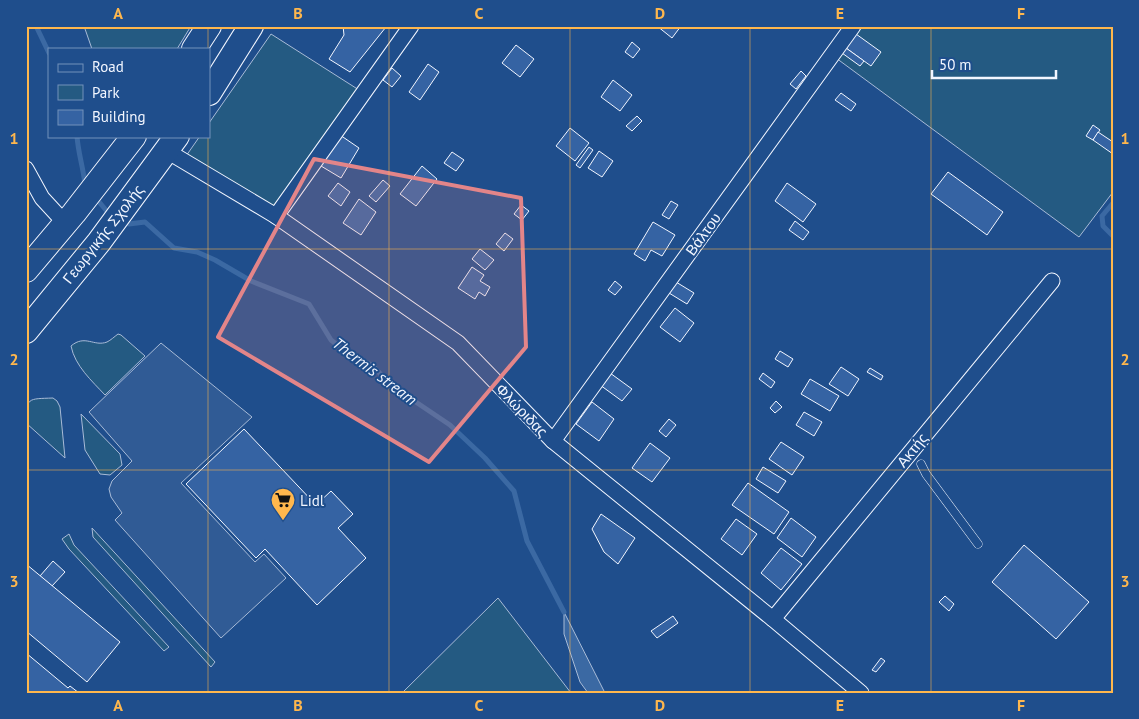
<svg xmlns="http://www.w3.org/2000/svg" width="1139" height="719" font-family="'PT Sans',sans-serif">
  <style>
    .green { fill: #245a82; stroke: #a8bbd7 }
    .parking { fill: #305b95; stroke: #a8bbd7 }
    .water { fill: #3b69a3; stroke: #a8bbd7 }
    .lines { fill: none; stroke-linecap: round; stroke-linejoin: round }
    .stream { stroke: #3b69a3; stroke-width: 5 }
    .building { fill: #3563a3; stroke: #f2f6ff }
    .service-casing { stroke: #f2f6ff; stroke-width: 9 }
    .minor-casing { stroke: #f2f6ff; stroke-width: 17 }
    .primary-casing { stroke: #f2f6ff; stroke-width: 26 }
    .service { stroke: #1f4e8c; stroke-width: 8 }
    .minor { stroke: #1f4e8c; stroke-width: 15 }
    .primary { stroke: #1f4e8c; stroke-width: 24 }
    .marked { fill: #e38589; fill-opacity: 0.2; stroke: #e38589; stroke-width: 4; stroke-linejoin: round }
    .grid { fill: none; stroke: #ffb74d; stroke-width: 1; stroke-opacity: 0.55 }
    .labels { text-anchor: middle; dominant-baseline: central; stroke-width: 4; stroke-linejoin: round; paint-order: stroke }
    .street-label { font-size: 15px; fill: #f2f6ff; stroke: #1f4e8c }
    .poi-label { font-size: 15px; fill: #f2f6ff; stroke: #1f4e8c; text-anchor: start }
    .water-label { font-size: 16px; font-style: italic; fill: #f2f6ff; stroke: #1f4e8c }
    .neatline { fill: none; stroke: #ffb74d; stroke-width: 2 }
    .grid-label { font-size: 16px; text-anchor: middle; font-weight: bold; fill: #ffb74d }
  </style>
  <rect width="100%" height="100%" fill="#1f4e8c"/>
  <g class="green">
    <path d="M84 26H191L177 49H92Z"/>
    <path d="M859 26H1113V192L1079 237 836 58Z"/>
    <path d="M271 34 359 90 275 210 186 156 200 136H209V123Z"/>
    <path d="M118 334 121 335 145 356 105 395C92 381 75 366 71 346 85 334 94 347 107 342 111 340 114 337 118 334Z"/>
    <path d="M53 398 57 401 60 407 65 458 26 423C26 397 28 399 53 398Z"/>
    <path d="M81 414 120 454 122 465 110 475 100 474 85 450Z"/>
    <path d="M92 528 215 662 211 667 93 537Z"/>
    <path d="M69 534 74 545 169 647 164 651 69 549 62 539Z"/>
    <path d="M498 598 571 693H402Z"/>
  </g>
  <path class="parking" d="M161 343 252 417 181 483 255 562 264 554 286 578 221 638 115 520 122 513 111 497 109 489 112 481 132 461 89 412Z"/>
  <path class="water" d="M564 612 605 693H588L580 682 564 634Z"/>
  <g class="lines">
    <g class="stream">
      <path d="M36 26 49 53"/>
      <path d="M77 136C78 152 83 167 85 184L87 186"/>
      <path d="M95 197 110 215"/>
      <path d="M1113 203 1102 216 1103 226 1113 236"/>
      <path d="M122 221 129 224 145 222 174 248 197 252 215 260 251 281 309 304 331 340 351 356 372 365 387 381 398 390 450 425 485 458 514 491 527 541 564 612"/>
    </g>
  </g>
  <g class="building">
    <path d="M343 26 386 27 350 72 329 59 344 35Z"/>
    <path d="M657 26H681L672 38Z"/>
    <path d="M856 34 881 52 871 66 846 48Z"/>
    <path d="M632 42 640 49 633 58 625 52Z"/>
    <path d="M516 45 534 59 520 77 502 63Z"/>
    <path d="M846 48 864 61 860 66 842 53Z"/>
    <path d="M428 64 439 72 420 100 409 92Z"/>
    <path d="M392 68 401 76 392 87 383 80Z"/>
    <path d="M801 71 806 76 796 89 790 84Z"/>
    <path d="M613 80 632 95 620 111 601 97Z"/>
    <path d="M841 93 856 104 851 111 835 100Z"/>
    <path d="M637 116 642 121 632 131 626 126Z"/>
    <path d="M1093 125 1100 130 1093 140 1086 136Z"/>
    <path d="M570 128 589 143 575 161 556 146Z"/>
    <path d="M1098 132 1113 142V154L1093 140Z"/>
    <path d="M340 135 359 148 341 178 321 166Z"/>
    <path d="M589 147 593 150 580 168 576 165Z"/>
    <path d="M599 151 613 161 602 177 588 168Z"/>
    <path d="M452 152 464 160 456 171 444 163Z"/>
    <path d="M422 166 437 179 416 206 400 194Z"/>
    <path d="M948 172 1003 212 987 235 931 194Z"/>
    <path d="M383 180 390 186 376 202 369 196Z"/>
    <path d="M338 183 350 192 341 206 328 196Z"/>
    <path d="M787 183 816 204 803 222 775 201Z"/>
    <path d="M359 199 376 212 361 235 343 223Z"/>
    <path d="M671 201 678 205 669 219 662 215Z"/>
    <path d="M521 205 529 211 522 220 514 214Z"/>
    <path d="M795 221 809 232 803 240 789 230Z"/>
    <path d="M653 222 675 235 662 256 651 250 645 261 634 254Z"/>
    <path d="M505 233 513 239 504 251 496 244Z"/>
    <path d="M480 249 494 260 485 270 472 259Z"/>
    <path d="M472 267 484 275 480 281 490 287 485 296 479 292 475 299 458 288Z"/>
    <path d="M615 281 622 287 615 295 608 290Z"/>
    <path d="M676 282 694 293 687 304 669 293Z"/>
    <path d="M675 308 694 323 680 342 660 327Z"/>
    <path d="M780 351 793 359 788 367 775 359Z"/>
    <path d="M841 367 859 379 848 396 829 384Z"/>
    <path d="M870 368 883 376 881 380 867 372Z"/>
    <path d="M610 373 632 389 622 401 600 385Z"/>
    <path d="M763 373 775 382 771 388 759 379Z"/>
    <path d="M810 379 839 396 830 411 801 394Z"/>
    <path d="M776 401 782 407 775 413 770 408Z"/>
    <path d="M592 402 614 419 599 441 576 424Z"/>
    <path d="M804 412 822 422 814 436 796 425Z"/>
    <path d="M669 419 676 425 666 437 659 431Z"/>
    <path d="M244 429 316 505 331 491 353 514 338 528 366 558 317 605 265 549 256 558 186 484Z"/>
    <path d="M781 442 804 457 792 475 769 459Z"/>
    <path d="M650 443 670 458 652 482 632 468Z"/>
    <path d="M763 467 786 481 778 493 756 479Z"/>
    <path d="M748 483 789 512 774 534 732 505Z"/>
    <path d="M601 514 635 538 618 564 604 552 592 529Z"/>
    <path d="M791 518 816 537 802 557 777 538Z"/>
    <path d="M736 519 757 534 742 555 721 539Z"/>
    <path d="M1024 545 1089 602 1056 639 992 582Z"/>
    <path d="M781 548 802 564 781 590 761 573Z"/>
    <path d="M53 561 65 572 52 586 40 576Z"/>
    <path d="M26 564 120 642 87 682 26 631Z"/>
    <path d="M945 596 954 604 949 611 939 602Z"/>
    <path d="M673 616 678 623 657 638 651 631Z"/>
    <path d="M26 653 68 688 70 686 79 693H26Z"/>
    <path d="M881 658 885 661 876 672 872 670Z"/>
  </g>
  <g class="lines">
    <defs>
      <path id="service" d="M921 464 926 474 978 544"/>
      <g id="minor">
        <path d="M167 151 276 216 458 343 553 441 773 619 861 693"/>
        <path d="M26 169 42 198 65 223"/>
        <path d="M276 216 411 26"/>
        <path d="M553 441 853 26"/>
        <path d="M773 619 1052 281"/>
      </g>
      <g id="primary">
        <path d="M194 49 209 26"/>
        <path d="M209 93 251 26"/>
        <path d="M26 270 74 213 134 136"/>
        <path d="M26 331 99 242 177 136"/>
      </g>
    </defs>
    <use href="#service" class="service-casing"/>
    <use href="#minor" class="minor-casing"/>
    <use href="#primary" class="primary-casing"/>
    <use href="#service" class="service"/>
    <use href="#minor" class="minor"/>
    <use href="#primary" class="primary"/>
  </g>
  <path class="marked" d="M314 159 521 198 526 347 429 462 218 337Z"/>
  <path class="grid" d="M208 26V49M389 26V693M570 26V693M750 26V693M931 26V693M208 136V693M26 249H1113M26 470H1113"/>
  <defs>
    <symbol id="supermarket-pin" viewBox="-11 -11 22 30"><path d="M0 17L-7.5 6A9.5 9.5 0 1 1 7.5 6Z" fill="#ffb74d" stroke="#1f4e8c"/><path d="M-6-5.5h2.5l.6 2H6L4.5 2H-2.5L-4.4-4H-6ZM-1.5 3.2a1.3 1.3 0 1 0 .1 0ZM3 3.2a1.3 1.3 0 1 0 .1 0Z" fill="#111"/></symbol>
  </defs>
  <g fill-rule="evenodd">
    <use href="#supermarket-pin" x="269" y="486" width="28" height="38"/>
  </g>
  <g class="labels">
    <g class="street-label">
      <text transform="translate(103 234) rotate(-52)">Γεωργικής Σχολής</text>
      <text transform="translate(703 234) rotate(-54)">Βάλτου</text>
      <text transform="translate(522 410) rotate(46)">Φλώριδας</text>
      <text transform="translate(912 450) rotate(-51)">Ακτής</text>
    </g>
    <g class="poi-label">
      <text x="300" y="500">Lidl</text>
    </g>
    <g class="water-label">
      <text transform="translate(375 371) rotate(37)">Thermis stream</text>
    </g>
  </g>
  <rect width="1139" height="719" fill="none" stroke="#1f4e8c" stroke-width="55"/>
  <rect x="48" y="48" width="162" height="90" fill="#1f4e8c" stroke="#7391ba"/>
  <rect x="58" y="64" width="25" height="8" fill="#1f4e8c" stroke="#7391ba"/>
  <text x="92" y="72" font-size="15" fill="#f2f6ff">Road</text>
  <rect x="58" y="85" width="25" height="15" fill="#245a82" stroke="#7391ba"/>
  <text x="92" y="98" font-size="15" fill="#f2f6ff">Park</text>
  <rect x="58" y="110" width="25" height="15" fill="#3563a3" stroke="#7391ba"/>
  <text x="92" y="122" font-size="15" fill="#f2f6ff">Building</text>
  <path d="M932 70v8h124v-8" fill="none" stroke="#f2f6ff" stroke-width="2.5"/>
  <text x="939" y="70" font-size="15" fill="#f2f6ff" stroke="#1f4e8c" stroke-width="4" paint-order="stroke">50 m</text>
  <rect x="28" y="28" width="1084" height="664" class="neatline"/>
  <g class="grid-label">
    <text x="118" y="19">A</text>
    <text x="298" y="19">B</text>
    <text x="479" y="19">C</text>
    <text x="660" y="19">D</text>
    <text x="840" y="19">E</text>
    <text x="1021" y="19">F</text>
    <text x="14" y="144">1</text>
    <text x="1125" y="144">1</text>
    <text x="14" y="365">2</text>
    <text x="1125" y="365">2</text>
    <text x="14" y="587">3</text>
    <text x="1125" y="587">3</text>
    <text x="118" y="711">A</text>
    <text x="298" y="711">B</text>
    <text x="479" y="711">C</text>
    <text x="660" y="711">D</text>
    <text x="840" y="711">E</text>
    <text x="1021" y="711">F</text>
  </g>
</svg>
